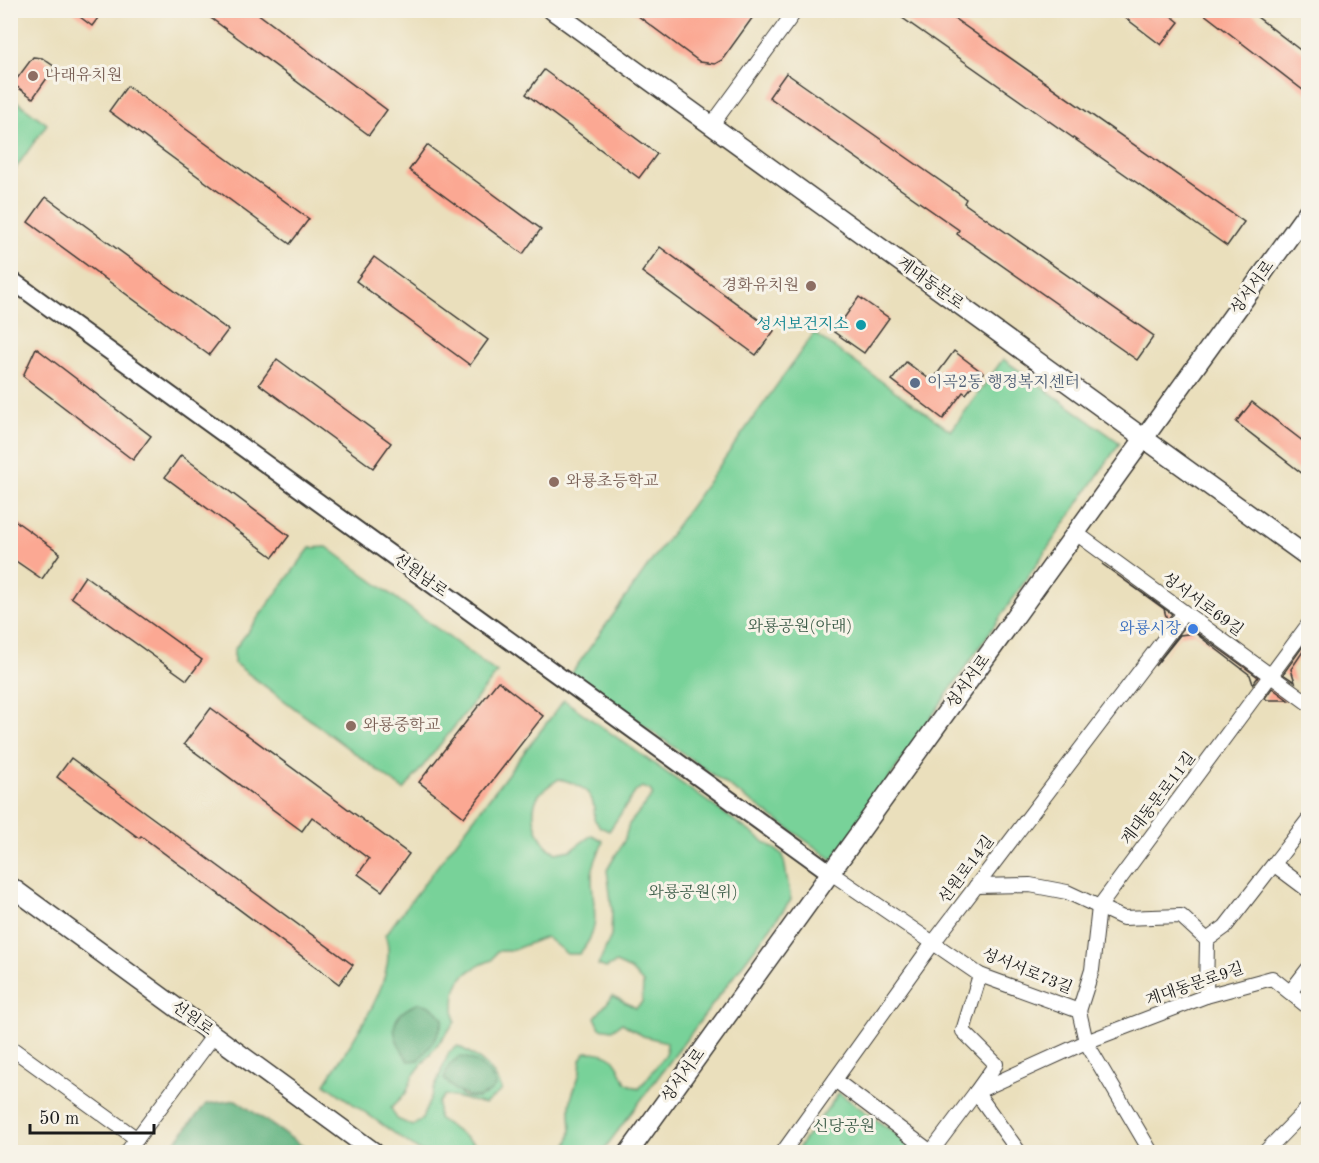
<svg xmlns="http://www.w3.org/2000/svg" width="1319" height="1163" font-family="'Old Standard TT','Noto Serif KR',serif">
  <style>
    .green { fill: #78d299; stroke: #4a775a; stroke-width: 1.5; fill-rule: evenodd }
    .forest { fill: #62b481; stroke: #3f684e; stroke-width: 1.5 }
    .building { fill: #fba893 }
    .lines { fill: none; stroke-linecap: round; stroke-linejoin: round }
    .minor-casing { stroke: #3b3934; stroke-width: 16 }
    .tertiary-casing { stroke: #3b3934; stroke-width: 20 }
    .secondary-casing { stroke: #3b3934; stroke-width: 21 }
    .minor { stroke: #fff; stroke-width: 14 }
    .tertiary { stroke: #fff; stroke-width: 16 }
    .secondary { stroke: #fff; stroke-width: 18 }
    .education-dot { fill: #8d6e63; stroke: #f7f3e8; stroke-width: 2 }
    .culture-dot { fill: #0f9aa8; stroke: #f7f3e8; stroke-width: 2 }
    .service-dot { fill: #5c6f8a; stroke: #f7f3e8; stroke-width: 2 }
    .shop-dot { fill: #3f7fe0; stroke: #f7f3e8; stroke-width: 2 }
    .labels { text-anchor: middle; dominant-baseline: central; stroke-width: 6; stroke-linejoin: round; paint-order: stroke }
    .education-label { font-size: 16px; fill: #785e54; stroke: #f7f3e8; text-anchor: start }
    .street-label { font-size: 16px; fill: #1c1c1c; stroke: #f7f3e8 }
    .culture-label { font-size: 16px; fill: #0d838f; stroke: #f7f3e8; text-anchor: end }
    .service-label { font-size: 16px; fill: #4e5e75; stroke: #f7f3e8; text-anchor: start }
    .park-label { font-size: 16px; fill: #3c5c48; stroke: #f7f3e8 }
    .shop-label { font-size: 16px; fill: #366cbe; stroke: #f7f3e8; text-anchor: end }
  </style>
  <rect width="100%" height="100%" fill="#f7f3e8"/>
  <filter id="ink" filterUnits="userSpaceOnUse"><feTurbulence type="fractalNoise" baseFrequency=".0167" numOctaves="2"/><feDisplacementMap in="SourceGraphic" scale="12" xChannelSelector="R" yChannelSelector="G"/><feConvolveMatrix kernelMatrix="1 2 1 2 8 2 1 2 1" color-interpolation-filters="sRGB"/></filter>
  <filter id="wash" filterUnits="userSpaceOnUse"><feTurbulence type="fractalNoise" baseFrequency=".008" numOctaves="4" result="noise"/><feDisplacementMap in="SourceGraphic" scale="24" xChannelSelector="R" yChannelSelector="G"/><feGaussianBlur stdDeviation="1.35" result="paint"/><feColorMatrix in="noise" values="0 0 0 0 0 0 0 0 0 0 0 0 0 0 0 0 0 1.4 0 .05"/><feComposite in="paint" operator="in"/></filter>
  <g filter="url(#wash)">
    <rect width="100%" height="100%" fill="#eadfbc"/>
    <g class="green">
      <path d="M11 97 47 124 11 175Z"/>
      <path d="M814 333 951 431 1003 359 1120 443 833 860 571 674Z"/>
      <path d="M327 547 497 673 404 790 234 663V650L310 548Z"/>
      <path d="M564 700 783 855 791 900 602 1152H562C576 1135 569 1125 570 1106 571 1089 583 1077 580 1060L586 1052C614 1052 615 1059 626 1083L639 1089 666 1054 667 1042 643 1036 622 1023 612 1030 600 1028 595 1017 613 996 636 1008 642 1002 643 983 631 970 616 963 606 968 598 965 611 936 612 909 607 870 624 841 629 824 653 795 650 790 642 787 636 791 609 831 600 827 594 819C597 794 582 784 559 779 551 784 541 790 537 798 528 817 540 845 556 853L571 850 592 835 603 841C600 852 591 866 592 877 592 909 604 926 579 954H567L546 937 510 951H497L492 960C457 973 451 986 455 1022L413 1076 406 1093 391 1108 397 1119 413 1126 422 1119 449 1052 458 1046C478 1057 494 1068 502 1090L485 1104 445 1095 438 1103V1118L486 1152H421L325 1084C347 1047 402 978 385 935ZM476 1062 494 1079 478 1098 463 1097 457 1091Z"/>
      <path d="M839 1093 914 1147 910 1152H795Z"/>
    </g>
    <g class="forest">
      <path d="M419 1003C431 1005 437 1009 443 1019 440 1035 429 1048 419 1060L409 1061C391 1037 385 1016 419 1003Z"/>
      <path d="M459 1057C474 1056 491 1072 496 1085 480 1107 457 1096 444 1078L450 1064Z"/>
      <path d="M236 1100 311 1152H167L206 1104Z"/>
    </g>
    <g id="blocks">
      <g class="building">
        <path d="M71 10H104L92 26Z"/>
        <path d="M200 10H253L387 110 369 135Z"/>
        <path d="M630 10H758L722 60 715 64 700 62Z"/>
        <path d="M891 10H942L1244 222 1227 246Z"/>
        <path d="M1115 10H1164L1179 22 1161 45Z"/>
        <path d="M1199 10H1248L1308 56V94Z"/>
        <path d="M33 57 42 58 55 67 33 98 13 84Z"/>
        <path d="M544 70 657 154 639 178 526 94Z"/>
        <path d="M786 73 966 199 964 203 1154 336 1137 360 957 234 959 230 769 97Z"/>
        <path d="M127 86 309 219 290 244 109 111Z"/>
        <path d="M427 145 541 229 523 254 409 170Z"/>
        <path d="M46 197 228 330 209 355 28 222Z"/>
        <path d="M660 247 774 331 756 355 642 272Z"/>
        <path d="M374 257 488 340 470 365 356 281Z"/>
        <path d="M859 297 889 318 864 353 834 332Z"/>
        <path d="M36 348 151 436 133 460 23 376Z"/>
        <path d="M954 351 983 373 966 394 963 392 943 419 892 380 906 362 932 381Z"/>
        <path d="M277 359 391 443 373 468 259 384Z"/>
        <path d="M1252 402 1308 445V478L1236 422Z"/>
        <path d="M181 455 289 536 273 557 165 477Z"/>
        <path d="M10 517 60 553 42 579 10 557Z"/>
        <path d="M1102 564 1172 614 1167 620 1164 609Z"/>
        <path d="M85 576 202 660 187 680 71 597Z"/>
        <path d="M1186 625 1258 677 1253 684 1250 675 1195 633 1180 635 1155 666Z"/>
        <path d="M1308 639V644L1291 669 1295 682 1283 674Z"/>
        <path d="M498 681 543 716 464 817 419 782Z"/>
        <path d="M1272 688 1288 700H1267L1265 698Z"/>
        <path d="M211 708 409 854 382 891 358 874 369 859 312 817 302 831 184 744Z"/>
        <path d="M71 758 353 965 339 984 141 836 139 838 57 777Z"/>
      </g>
    </g>
  </g>
  <g filter="url(#ink)">
    <use href="#blocks" fill-opacity="0" stroke="#3b3934" stroke-width="1.5"/>
    <g class="lines">
      <defs>
        <g id="minor">
          <path d="M711 126 796 10"/>
          <path d="M1076 533 1308 703"/>
          <path d="M1276 866 1308 890"/>
          <path d="M831 873 980 975 1079 1011 1086 1042 1151 1152"/>
          <path d="M976 886 1030 885 1067 892 1123 918 1181 916 1207 940"/>
          <path d="M1207 940 1225 927 1308 820"/>
          <path d="M980 975 963 1031 996 1064 976 1092 1019 1152"/>
          <path d="M1291 991 1308 969"/>
          <path d="M1206 996 1207 940"/>
          <path d="M1079 1011 1092 970 1099 907 1308 625"/>
          <path d="M10 1047 137 1139"/>
          <path d="M835 1080 931 1152"/>
          <path d="M127 1152 214 1035"/>
          <path d="M783 1152 933 943 1184 613"/>
          <path d="M931 1152 976 1092 1086 1042 1206 996 1272 978 1308 1007"/>
          <path d="M1265 1152 1308 1108"/>
        </g>
        <path id="tertiary" d="M10 279 831 873"/>
        <g id="secondary">
          <path d="M552 10 1308 557"/>
          <path d="M10 886 374 1152"/>
          <path d="M629 1152 1308 211"/>
        </g>
      </defs>
      <use href="#minor" class="minor-casing"/>
      <use href="#tertiary" class="tertiary-casing"/>
      <use href="#secondary" class="secondary-casing"/>
      <use href="#minor" class="minor"/>
      <use href="#tertiary" class="tertiary"/>
      <use href="#secondary" class="secondary"/>
    </g>
  </g>
  <g class="education-dot">
    <circle cx="33" cy="76" r="6"/>
    <circle cx="811" cy="286" r="6"/>
    <circle cx="554" cy="482" r="6"/>
    <circle cx="351" cy="726" r="6"/>
  </g>
  <circle class="culture-dot" cx="861" cy="325" r="6"/>
  <circle class="service-dot" cx="915" cy="383" r="6"/>
  <circle class="shop-dot" cx="1193" cy="629" r="6"/>
  <g class="labels">
    <g class="education-label">
      <text x="45" y="76">나래유치원</text>
      <text x="799" y="286" text-anchor="end">경화유치원</text>
      <text x="566" y="482">와룡초등학교</text>
      <text x="363" y="726">와룡중학교</text>
    </g>
    <g class="street-label">
      <text transform="translate(930 284) rotate(36)">계대동문로</text>
      <text transform="translate(1253 288) rotate(-54)">성서서로</text>
      <text transform="translate(420 576) rotate(36)">선원남로</text>
      <text transform="translate(1202 605) rotate(36)">성서서로69길</text>
      <text transform="translate(969 682) rotate(-54)">성서서로</text>
      <text transform="translate(1159 799) rotate(-53)">계대동문로11길</text>
      <text transform="translate(967 870) rotate(-53)">선원로14길</text>
      <text transform="translate(1027 972) rotate(22)">성서서로73길</text>
      <text transform="translate(1195 985) rotate(-19)">계대동문로9길</text>
      <text transform="translate(192 1019) rotate(36)">선원로</text>
      <text transform="translate(684 1076) rotate(-54)">성서서로</text>
    </g>
    <g class="culture-label">
      <text x="849" y="325">성서보건지소</text>
    </g>
    <g class="service-label">
      <text x="927" y="383">이곡2동 행정복지센터</text>
    </g>
    <g class="park-label">
      <text x="800" y="627">와룡공원(아래)</text>
      <text x="693" y="893">와룡공원(위)</text>
      <text x="844" y="1127">신당공원</text>
    </g>
    <g class="shop-label">
      <text x="1181" y="629">와룡시장</text>
    </g>
  </g>
  <rect width="1319" height="1163" fill="none" stroke="#f7f3e8" stroke-width="36"/>
  <path d="M30 1124v9h124v-9" fill="none" stroke="#1c1c1c" stroke-width="3"/>
  <text x="39" y="1124" font-size="18" fill="#1c1c1c" stroke="#f7f3e8" stroke-width="4.5" paint-order="stroke">50 m</text>
</svg>
